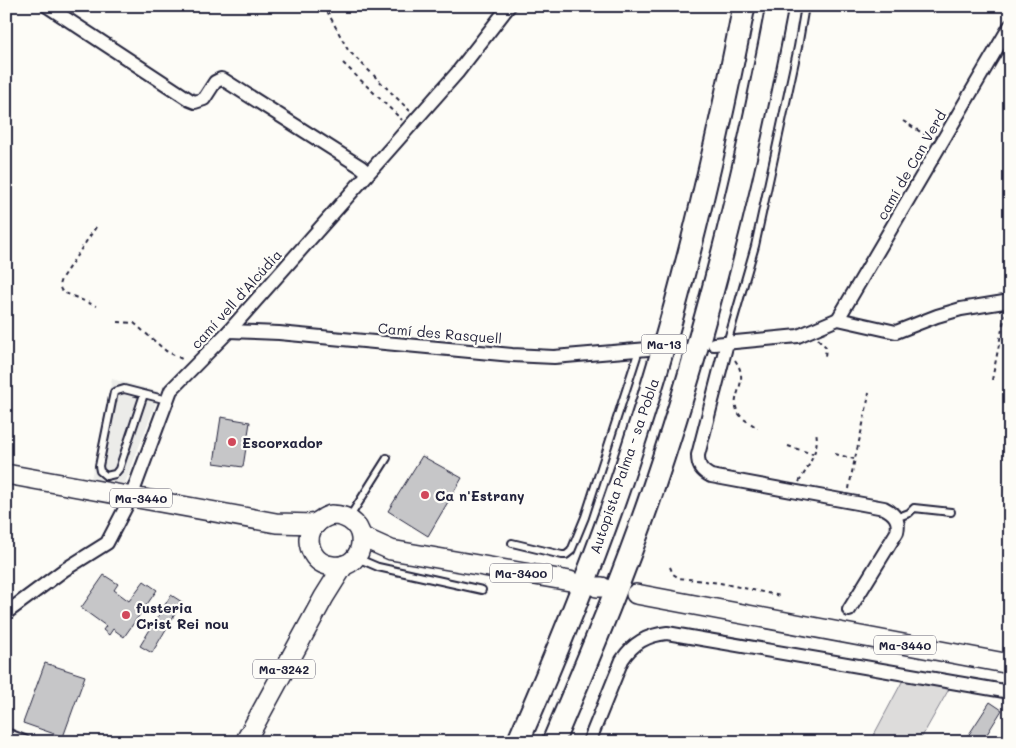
<svg xmlns="http://www.w3.org/2000/svg" width="1016" height="748" font-family="Mali,sans-serif">
  <style>
    .built { fill: #ecece9 }
    .green { fill: #dddcdb; stroke: #807f8b }
    .building { fill: #c6c6c8; stroke: #22223b }
    .lines { fill: none; stroke-linecap: round; stroke-linejoin: round }
    .street-tunnel { stroke: #d1d0d1; stroke-width: 12; stroke-dasharray: 12 6; stroke-linecap: butt }
    .lane-casing { stroke: #22223b; stroke-width: 10 }
    .street-casing { stroke: #22223b; stroke-width: 16 }
    .primary-casing { stroke: #22223b; stroke-width: 22 }
    .highway-casing { stroke: #22223b; stroke-width: 25 }
    .path { stroke: #22223b; stroke-width: 2; stroke-dasharray: 4 4; stroke-linecap: butt }
    .lane { stroke: #fdfcf7; stroke-width: 6 }
    .street { stroke: #fdfcf7; stroke-width: 12 }
    .primary { stroke: #fdfcf7; stroke-width: 19 }
    .highway { stroke: #fdfcf7; stroke-width: 21 }
    .poi-dot { fill: #d1495b; stroke: #fdfcf7; stroke-width: 2 }
    .labels { text-anchor: middle; dominant-baseline: central; stroke-width: 4.5; stroke-linejoin: round; paint-order: stroke }
    .shield { fill: #fdfcf7; stroke: #646373; stroke-width: 1 }
    .shield-label { font-size: 12px; font-weight: bold; fill: #22223b }
    .street-label { font-size: 14px; fill: #22223b; stroke: #fdfcf7 }
    .poi-label { font-size: 14px; font-weight: bold; fill: #22223b; stroke: #fdfcf7; text-anchor: start }
  </style>
  <rect width="100%" height="100%" fill="#fdfcf7"/>
  <filter id="ink" filterUnits="userSpaceOnUse"><feTurbulence type="fractalNoise" baseFrequency=".02" numOctaves="2"/><feDisplacementMap in="SourceGraphic" scale="10" xChannelSelector="R" yChannelSelector="G"/><feConvolveMatrix kernelMatrix="1 2 1 2 8 2 1 2 1" color-interpolation-filters="sRGB"/></filter>
  <g filter="url(#ink)">
    <path class="built" d="M112 379 160 392 124 486 91 479Z"/>
    <path class="green" d="M903 680 949 689 919 742H870Z"/>
    <g class="building">
      <path d="M221 417 250 422 243 467 214 463Z"/>
      <path d="M422 456 462 478 428 536 388 511Z"/>
      <path d="M104 575 118 584 114 590 129 601 144 581 157 590 124 637 113 629 109 635 103 630 106 626 81 608Z"/>
      <path d="M171 595 182 602 152 653 140 646Z"/>
      <path d="M45 663 85 676 63 737 23 723Z"/>
      <path d="M990 702 1002 710 982 742H964Z"/>
    </g>
    <g class="lines">
      <path class="street-tunnel" d="M659 349 701 345"/>
      <defs>
        <g id="lane">
          <path d="M727 343 755 246 798 47 805 6"/>
          <path d="M144 394 119 469 115 474 106 476 100 471 99 466 114 392 124 389 167 400"/>
          <path d="M349 518 387 458"/>
          <path d="M896 518 909 513 914 508 951 512"/>
          <path d="M512 543 562 555H566L571 551 585 517 639 350"/>
          <path d="M357 558 378 567 482 590"/>
        </g>
        <g id="street">
          <path d="M47 6 190 100 195 102 204 99 215 82 221 79 224 80 361 167 368 173"/>
          <path d="M838 319 1010 26"/>
          <path d="M229 331 279 333 512 355 554 357 648 349"/>
          <path d="M727 343 698 455C698 466 701 471 711 476L884 508C894 513 900 520 897 532L849 610"/>
          <path d="M714 344 798 336 838 319 896 332 937 316 961 309 1010 301"/>
          <path d="M6 613 64 570 107 543 131 497 171 390 229 331 457 73 509 6"/>
          <path d="M6 735 24 742"/>
          <path d="M589 742 622 660C633 643 647 635 667 633L1010 692"/>
        </g>
        <g id="primary">
          <path d="M6 474 276 523 316 524"/>
          <path d="M331 515C374 515 368 571 332 566 324 565 317 561 313 554 303 535 313 521 331 515Z"/>
          <path d="M362 537 391 550 570 581"/>
          <path d="M597 587H602"/>
          <path d="M636 594 1010 664"/>
          <path d="M245 742 324 597 344 565"/>
        </g>
        <g id="highway">
          <path d="M518 742C560 646 600 549 632 449 680 304 715 156 744 6"/>
          <path d="M553 742C589 657 625 573 654 486 707 329 746 169 777 6"/>
        </g>
      </defs>
      <use href="#lane" class="lane-casing"/>
      <use href="#street" class="street-casing"/>
      <use href="#primary" class="primary-casing"/>
      <use href="#highway" class="highway-casing"/>
      <g class="path">
        <path d="M327 11 348 50 410 111"/>
        <path d="M343 63 402 120"/>
        <path d="M903 121 932 139"/>
        <path d="M96 227 61 279 59 285 61 290 63 292 96 306"/>
        <path d="M118 322 134 323 166 351 184 360"/>
        <path d="M818 339 826 347 825 357"/>
        <path d="M735 360C752 384 727 396 739 414 743 420 752 424 758 428"/>
        <path d="M992 380 1005 314"/>
        <path d="M788 446 813 454"/>
        <path d="M835 454 854 459"/>
        <path d="M799 482C808 467 820 449 816 432"/>
        <path d="M849 489C854 457 864 426 869 393"/>
        <path d="M670 567 673 574 679 578 720 583 781 596"/>
      </g>
      <use href="#lane" class="lane"/>
      <use href="#street" class="street"/>
      <use href="#primary" class="primary"/>
      <use href="#highway" class="highway"/>
    </g>
  </g>
  <g class="poi-dot">
    <circle cx="232" cy="442" r="5"/>
    <circle cx="425" cy="495" r="5"/>
    <circle cx="126" cy="615" r="5"/>
  </g>
  <g class="labels">
    <g class="shield">
      <rect x="641.5" y="334.5" width="45" height="19" rx="4"/>
      <rect x="110" y="488.5" width="62" height="19" rx="4"/>
      <rect x="490" y="563.5" width="62" height="19" rx="4"/>
      <rect x="874" y="635.5" width="62" height="19" rx="4"/>
      <rect x="253" y="659.5" width="62" height="19" rx="4"/>
    </g>
    <g class="shield-label">
      <text x="664" y="344">Ma-13</text>
      <text x="141" y="498">Ma-3440</text>
      <text x="521" y="573">Ma-3400</text>
      <text x="905" y="645">Ma-3440</text>
      <text x="284" y="669">Ma-3242</text>
    </g>
    <g class="street-label">
      <text transform="translate(911 165) rotate(-60)">camí de Can Verd</text>
      <text transform="translate(236 299) rotate(-48)">camí vell d'Alcúdia</text>
      <text transform="translate(440 333) rotate(5)">Camí des Rasquell</text>
      <text transform="translate(624 466) rotate(-71)">Autopista Palma - sa Pobla</text>
    </g>
    <g class="poi-label">
      <text x="242" y="442">Escorxador</text>
      <text x="435" y="495">Ca n'Estrany</text>
      <text x="136" y="607">fusteria<tspan x="136" dy="16">Crist Rei nou</tspan></text>
    </g>
  </g>
  <rect width="1016" height="748" fill="none" stroke="#fdfcf7" stroke-width="25"/>
  <rect x="12" y="12" width="991" height="723" fill="none" stroke="#22223b" stroke-width="2" filter="url(#ink)"/>
</svg>
